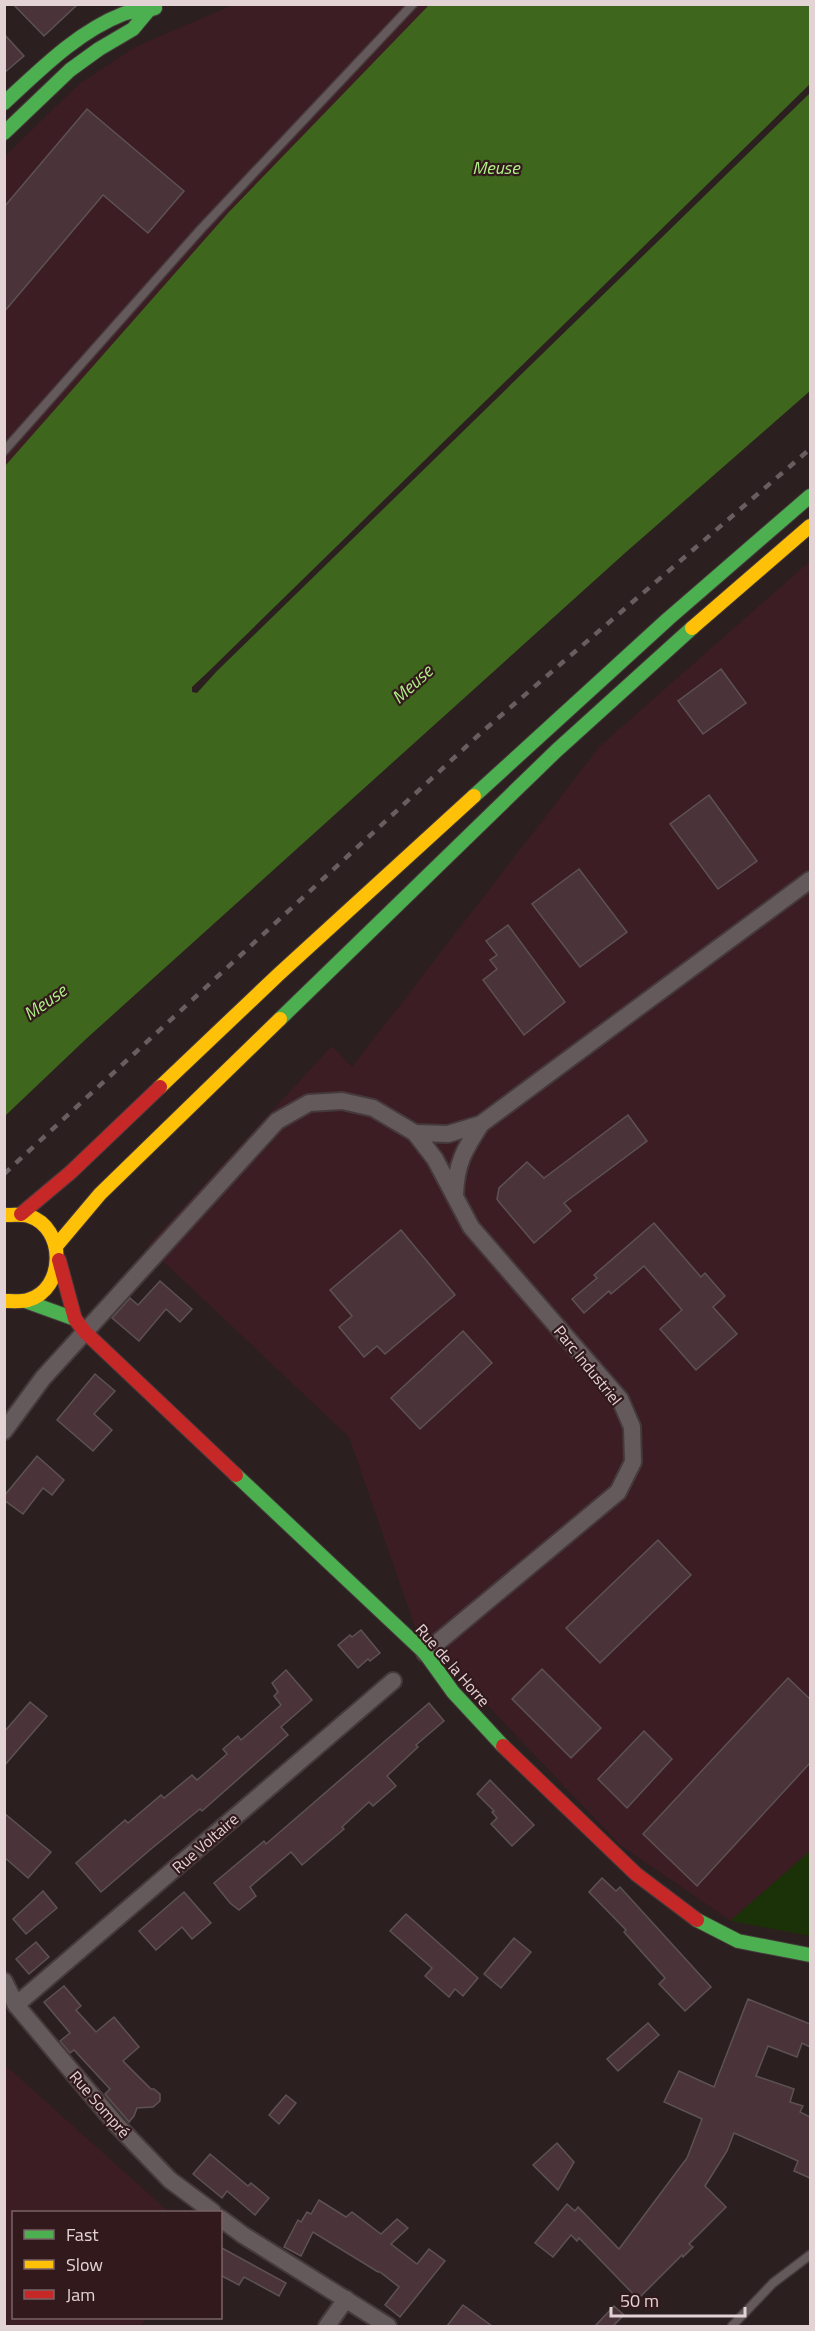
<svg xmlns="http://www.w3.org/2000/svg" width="815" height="2331" font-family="'Titillium Web',sans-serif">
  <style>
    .built { fill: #3b1d23 }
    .green { fill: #1b3107 }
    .water { fill: #3e661d }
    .building { fill: #4a3439; stroke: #5d5253; stroke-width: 1.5 }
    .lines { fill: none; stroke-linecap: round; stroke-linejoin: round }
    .lane-casing { stroke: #45393b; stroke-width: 11 }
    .street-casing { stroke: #45393b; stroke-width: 20 }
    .fast-casing { stroke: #45393b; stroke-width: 16 }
    .slow-casing { stroke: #45393b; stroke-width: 16 }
    .jam-casing { stroke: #45393b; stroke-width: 16 }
    .lane { stroke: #645a5b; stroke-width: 8 }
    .street { stroke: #645a5b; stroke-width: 16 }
    .fast { stroke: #4caf50; stroke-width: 14 }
    .slow { stroke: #ffc107; stroke-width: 14 }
    .jam { stroke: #c62828; stroke-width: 14 }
    .rail { stroke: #685e60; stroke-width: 4.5; stroke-dasharray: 8 8; stroke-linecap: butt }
    .labels { text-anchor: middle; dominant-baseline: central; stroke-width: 4.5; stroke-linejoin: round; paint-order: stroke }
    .street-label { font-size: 16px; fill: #e4d3d5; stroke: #31191c }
    .water-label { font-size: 18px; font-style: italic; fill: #b0f087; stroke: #31191c }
  </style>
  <rect width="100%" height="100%" fill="#2b1f20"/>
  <g class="built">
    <path d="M233 5H430L228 213 5 467V156L79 84 135 47Z"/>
    <path d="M810 561V1936L731 1921 620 1845 416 1630 349 1437 147 1246 332 1046 352 1067 600 746Z"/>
    <path d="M4 2064 169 2212H14V2318H146L141 2326H5Z"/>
  </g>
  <path class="green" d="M810 1851V1936L731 1921V1920Z"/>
  <path class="water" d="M430 4 810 5V84L207 673 192 687V692L197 693 217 671 810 93V391L625 553 86 1039 5 1116V466L228 213Z"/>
  <g class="building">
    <path d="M13 4H78L44 36Z"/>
    <path d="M4 34 24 56 4 73Z"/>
    <path d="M87 109 184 191 148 233 103 195 4 312V207Z"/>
    <path d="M721 669 746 703 703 734 678 701Z"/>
    <path d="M709 795 757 861 718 889 670 824Z"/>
    <path d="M579 869 627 932 580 967 532 904Z"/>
    <path d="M508 925 565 1002 524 1035 483 980 497 969 490 960 497 955 486 941Z"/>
    <path d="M628 1115 647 1141 564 1203 571 1211 534 1243 499 1202 497 1199 499 1188 527 1162 544 1178Z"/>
    <path d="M654 1223 701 1277 705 1273 725 1296 713 1307 737 1334 696 1370 660 1329 682 1310 644 1266 611 1294 609 1291 584 1313 572 1299 597 1278 594 1275Z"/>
    <path d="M401 1230 455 1295 385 1354 377 1346 364 1357 339 1327 352 1316 330 1290Z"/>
    <path d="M160 1281 192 1309 180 1322 166 1309 139 1341 112 1318 130 1298 138 1305Z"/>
    <path d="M463 1331 492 1363 420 1429 391 1398Z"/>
    <path d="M95 1374 115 1391 94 1414 112 1430 93 1451 57 1420Z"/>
    <path d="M37 1456 64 1480 52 1495 43 1488 23 1514 4 1500V1496Z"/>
    <path d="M658 1540 691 1575 600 1663 566 1628Z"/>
    <path d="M361 1630 380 1653 370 1661 368 1659 358 1668 338 1645 350 1635 352 1637Z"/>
    <path d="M542 1669 601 1728 571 1758 512 1699Z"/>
    <path d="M286 1670 312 1700 281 1727 288 1735 202 1811 200 1809 151 1849 101 1892 76 1863 125 1820 128 1823 161 1795 164 1798 192 1775 197 1780 227 1754 223 1749 238 1736 241 1740 281 1705 274 1696 278 1692 272 1683Z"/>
    <path d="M788 1678 810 1699V1763L697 1886 643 1834Z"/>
    <path d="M30 1702 47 1716 4 1766V1732Z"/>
    <path d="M429 1703 444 1721 416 1745 418 1747 387 1776 396 1786 373 1806 369 1802 342 1827 344 1829 302 1865 291 1852 250 1887 256 1896 239 1910 230 1903 214 1883 264 1841 266 1844Z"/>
    <path d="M644 1731 672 1759 627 1808 598 1779Z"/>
    <path d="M490 1780 534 1825 512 1846 491 1824 497 1818 492 1812 494 1811 477 1794Z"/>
    <path d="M4 1813 51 1852 28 1878 4 1857Z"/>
    <path d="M602 1878 616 1891 620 1887 711 1987 685 2011 659 1984 665 1978 624 1932 626 1930 589 1892Z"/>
    <path d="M43 1891 57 1908 26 1934 13 1919Z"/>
    <path d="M184 1892 211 1923 192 1939 182 1927 156 1950 139 1931Z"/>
    <path d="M406 1914 478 1978 463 1996 455 1989 449 1997 425 1976 432 1968 390 1931Z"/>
    <path d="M514 1938 531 1952 501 1988 484 1974Z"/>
    <path d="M36 1942 49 1957 29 1974 16 1959Z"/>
    <path d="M64 1986 81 2006 76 2010 96 2032 114 2017 139 2047 123 2061 151 2089H154L160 2094V2101L153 2107 137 2108 134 2116 129 2122 105 2094 110 2089 74 2050 70 2053 60 2041 70 2033 44 2002Z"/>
    <path d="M748 1999 810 2024V2047L802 2043 797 2057 768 2046 756 2076 794 2089 790 2102 803 2106 800 2112 810 2117V2178L794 2171 798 2161 734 2133 727 2151 705 2186 726 2207 689 2244 693 2247 683 2257 682 2255 638 2299 579 2238 577 2241 571 2235 553 2257 535 2243 567 2204 575 2211 578 2207 619 2249 687 2158 702 2119 664 2102 679 2071 714 2087Z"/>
    <path d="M648 2023 659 2035 618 2071 607 2059Z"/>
    <path d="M286 2095 296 2103 279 2124 269 2115Z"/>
    <path d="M557 2143 574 2162 558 2190 533 2165Z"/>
    <path d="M210 2154 248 2186 251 2183 269 2198 255 2215 227 2191 222 2198 193 2174Z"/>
    <path d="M319 2200 346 2217 352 2212 381 2234 397 2219 408 2228 391 2244 417 2264 429 2249 445 2261 400 2317 385 2305 399 2287 380 2272H378L313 2232 301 2256 284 2247 298 2220 301 2222 307 2212 311 2214Z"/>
    <path d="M220 2247 286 2283 279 2296 244 2277 239 2285 220 2275Z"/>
    <path d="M463 2305 492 2326H447Z"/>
    <path d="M614 2306 624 2315 613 2326H595Z"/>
  </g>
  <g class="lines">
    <defs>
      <g id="lane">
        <path d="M4 451 201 229 413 4"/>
        <path d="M732 2326 773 2283 810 2255"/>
      </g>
      <g id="street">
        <path d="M415 1133 448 1134 481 1124"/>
        <path d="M455 1195C456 1164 464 1150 481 1124L810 880"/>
        <path d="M4 1431 43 1378 277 1121 309 1103 342 1101 373 1108 415 1133 435 1159 471 1227 620 1399 632 1427 633 1462 618 1492 425 1653"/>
        <path d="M4 1981 16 2005 116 2124 170 2180 213 2212"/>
        <path d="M16 2005 393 1681"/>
        <path d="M220 2218 243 2235 388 2326"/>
        <path d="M327 2326 346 2299"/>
      </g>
      <g id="fast">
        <path d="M4 103C40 70 77 32 123 14 133 10 145 12 155 8"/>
        <path d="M4 133 70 70 99 49 133 29 148 11"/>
        <path d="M474 796 668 619 810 496"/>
        <path d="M280 1019 556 751 692 628"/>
        <path d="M25 1301 75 1319"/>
        <path d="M236 1475 425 1653 453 1692 503 1746"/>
        <path d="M697 1920 738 1941 810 1955"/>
      </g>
      <g id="slow">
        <path d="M692 628 810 526"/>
        <path d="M160 1087 279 974 474 796"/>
        <path d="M57 1245 100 1194 280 1019"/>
        <path d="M4 1301C11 1301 21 1302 28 1300 66 1289 66 1228 29 1216 22 1214 12 1215 5 1215"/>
      </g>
      <g id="jam">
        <path d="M21 1214 71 1172 160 1087"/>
        <path d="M59 1260 75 1319 85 1332 236 1475"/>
        <path d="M503 1746 636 1874 697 1920"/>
      </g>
    </defs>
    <use href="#lane" class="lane-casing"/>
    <use href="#street" class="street-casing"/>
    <use href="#fast" class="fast-casing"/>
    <use href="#slow" class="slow-casing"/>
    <use href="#jam" class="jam-casing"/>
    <use href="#lane" class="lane"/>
    <use href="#street" class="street"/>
    <use href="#fast" class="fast"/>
    <use href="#slow" class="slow"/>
    <use href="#jam" class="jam"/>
    <path class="rail" d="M4 1174 483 731 810 449"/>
  </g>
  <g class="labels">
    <g class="street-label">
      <text transform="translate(588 1365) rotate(51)">Parc Industriel</text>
      <text transform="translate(453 1665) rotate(49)">Rue de la Horre</text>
      <text transform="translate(205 1843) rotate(-41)">Rue Voltaire</text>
      <text transform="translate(100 2104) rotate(49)">Rue Sompré</text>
    </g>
    <g class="water-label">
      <text x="496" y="167">Meuse</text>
      <text transform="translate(412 684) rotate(-42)">Meuse</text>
      <text transform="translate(45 1002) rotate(-35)">Meuse</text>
    </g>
  </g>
  <rect width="815" height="2331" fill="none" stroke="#e4d3d5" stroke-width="12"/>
  <rect x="12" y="2211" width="210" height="108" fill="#31191c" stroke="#796366" stroke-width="1.5"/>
  <rect x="24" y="2230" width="30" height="9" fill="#4caf50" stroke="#796366" stroke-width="1.5"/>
  <text x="66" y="2241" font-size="18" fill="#e4d3d5">Fast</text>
  <rect x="24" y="2260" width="30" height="9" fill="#ffc107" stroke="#796366" stroke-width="1.5"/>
  <text x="66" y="2271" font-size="18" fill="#e4d3d5">Slow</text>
  <rect x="24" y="2290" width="30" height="9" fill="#c62828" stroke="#796366" stroke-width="1.5"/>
  <text x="66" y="2301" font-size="18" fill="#e4d3d5">Jam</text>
  <path d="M611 2307v9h134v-9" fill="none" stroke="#e4d3d5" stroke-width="3"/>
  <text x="620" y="2307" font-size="18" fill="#e4d3d5" stroke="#31191c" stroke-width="4.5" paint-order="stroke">50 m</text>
</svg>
